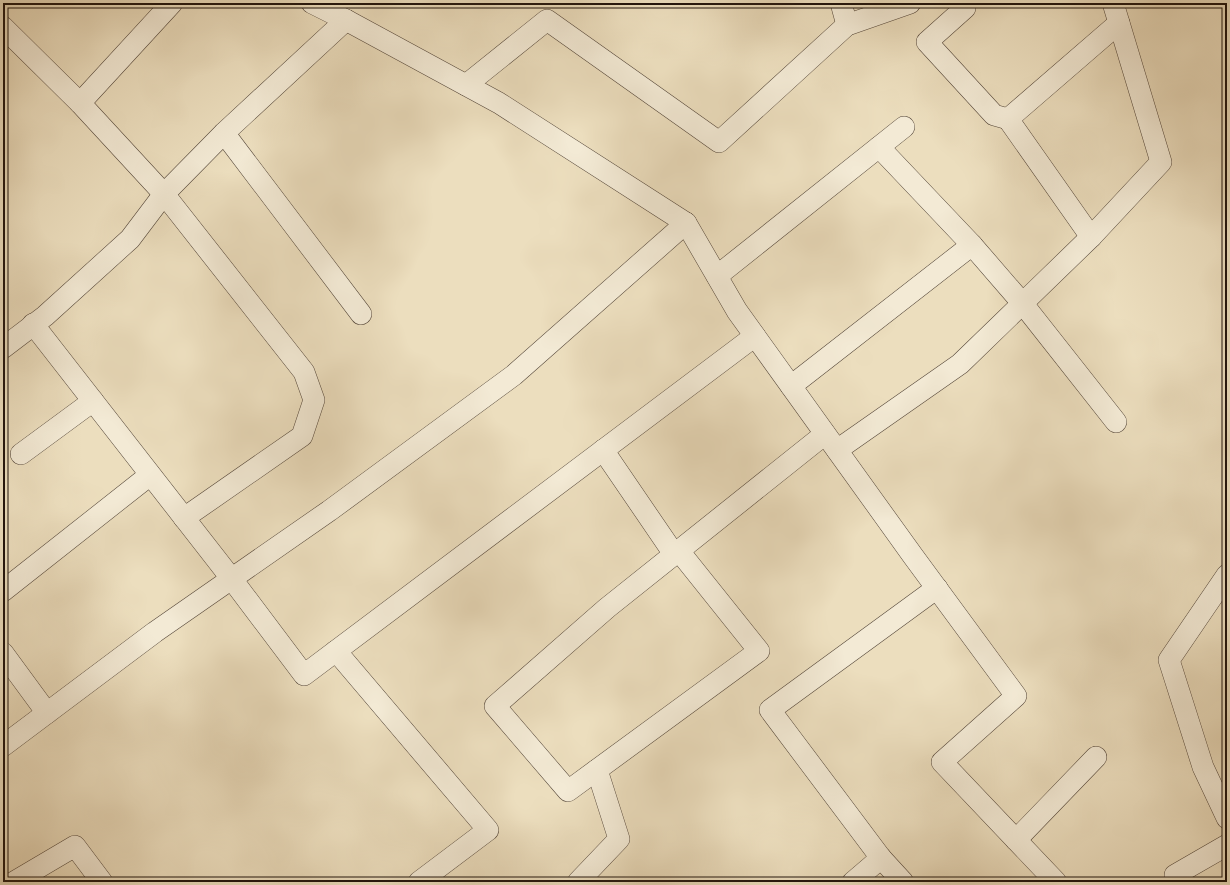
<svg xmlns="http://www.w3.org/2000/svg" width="1230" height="885" font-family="'IM FELL English',serif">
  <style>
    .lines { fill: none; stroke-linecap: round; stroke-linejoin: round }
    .street-casing { stroke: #544639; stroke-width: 22 }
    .street { stroke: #f3ead5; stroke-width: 21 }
  </style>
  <rect width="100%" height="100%" fill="#ecdebe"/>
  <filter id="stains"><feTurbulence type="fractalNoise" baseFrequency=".005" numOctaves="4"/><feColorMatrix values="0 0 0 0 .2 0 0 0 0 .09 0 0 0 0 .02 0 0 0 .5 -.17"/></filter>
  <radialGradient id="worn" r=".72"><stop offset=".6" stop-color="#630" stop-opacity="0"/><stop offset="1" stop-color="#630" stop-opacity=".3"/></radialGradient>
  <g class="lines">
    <defs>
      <g id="street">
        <path d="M312 3 346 20 499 103 686 223 737 311 913 556 1016 696 942 762 1056 882"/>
        <path d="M841 3 847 25"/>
        <path d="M964 3 965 8 927 42 994 115 1008 119"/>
        <path d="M3 27 80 103 164 194 304 372 314 400 302 436 184 518"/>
        <path d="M466 85 547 20 719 142 847 25 910 3"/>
        <path d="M80 103 172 3"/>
        <path d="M224 133 361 314"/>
        <path d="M879 147 972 245 1023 304 1116 422"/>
        <path d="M1091 237 1008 119 1119 23"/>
        <path d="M717 276 904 127"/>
        <path d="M33 324 231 578 304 675 755 336"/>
        <path d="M3 348 45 316 130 239 164 194 224 133 346 20"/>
        <path d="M791 386 972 245"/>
        <path d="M603 450 674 554"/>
        <path d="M837 450 960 364 1091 237 1161 162 1113 3"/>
        <path d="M21 454 93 401"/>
        <path d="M679 551 759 651 568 791 495 706 607 608 825 434"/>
        <path d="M1227 575 1169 660 1203 767 1227 818"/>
        <path d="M3 591 150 475"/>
        <path d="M336 651 488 830 419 882"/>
        <path d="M3 653 47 713"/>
        <path d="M3 746 155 632 329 511 514 375 686 223"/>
        <path d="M1016 840 1096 757"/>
        <path d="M14 882 75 846 102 882"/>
        <path d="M578 882 619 839 597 770"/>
        <path d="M853 882 881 858"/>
        <path d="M903 882 881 858 770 710 937 588"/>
        <path d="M1175 882V875L1227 845"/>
      </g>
    </defs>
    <use href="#street" class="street-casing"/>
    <use href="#street" class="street"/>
  </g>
  <rect width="1230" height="885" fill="none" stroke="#ecdebe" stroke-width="16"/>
  <rect x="4" y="4" width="1222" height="877" fill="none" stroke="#21140d" stroke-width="2"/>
  <rect x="8" y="8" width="1214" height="869" fill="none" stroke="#21140d"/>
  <rect width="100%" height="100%" filter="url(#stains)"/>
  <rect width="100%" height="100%" fill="url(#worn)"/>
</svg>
